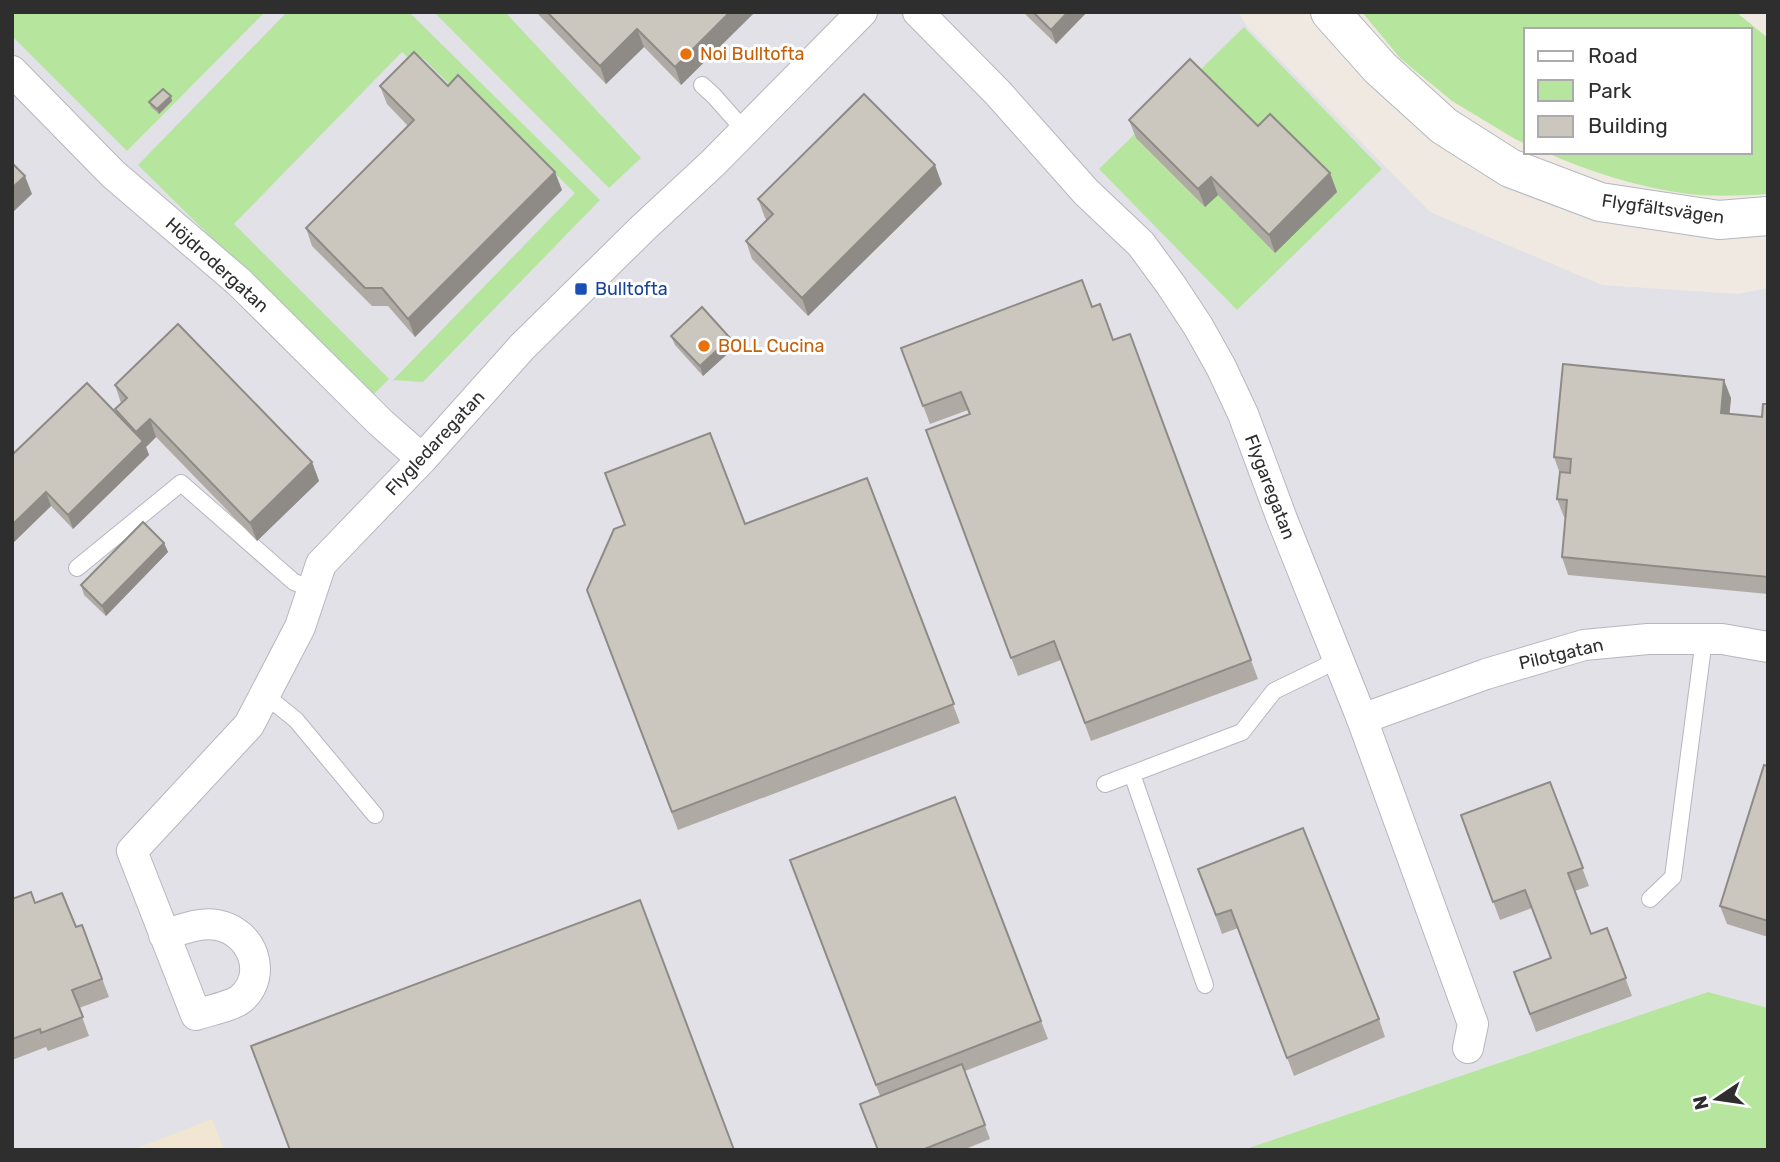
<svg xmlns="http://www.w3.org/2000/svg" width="1780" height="1162" font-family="Rubik,sans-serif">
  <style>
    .industrial { fill: #e3e1e8 }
    .education { fill: #f0e6d1 }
    .green { fill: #b6e59e }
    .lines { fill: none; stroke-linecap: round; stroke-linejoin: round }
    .service-casing { stroke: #b4b7c1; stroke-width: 18 }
    .minor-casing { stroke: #b4b7c1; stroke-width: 32 }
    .tertiary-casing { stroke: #b4b7c1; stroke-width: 40 }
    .service { stroke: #fff; stroke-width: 16 }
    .minor { stroke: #fff; stroke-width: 30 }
    .tertiary { stroke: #fff; stroke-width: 38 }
    .wall { fill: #afaba4 }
    .shaded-wall { fill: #8e8b86 }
    .building { fill: #cbc7bf; stroke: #8e8b86; stroke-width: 2 }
    .food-dot { fill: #e8710a; stroke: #fff; stroke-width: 2.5 }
    .transit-dot { fill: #1a4fb4; stroke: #fff; stroke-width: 2.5 }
    .labels { text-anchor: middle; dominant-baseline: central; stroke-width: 6; stroke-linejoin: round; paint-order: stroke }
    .food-label { font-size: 18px; fill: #c56008; stroke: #fff; text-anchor: start }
    .street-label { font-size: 18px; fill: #2e2e2e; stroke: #fff }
    .transit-label { font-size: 18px; fill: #164399; stroke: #fff; text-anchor: start }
  </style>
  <rect width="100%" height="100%" fill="#efe9e1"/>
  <path class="industrial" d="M12 12H1238L1247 26 1430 212 1602 285 1738 294 1768 288V1008L1708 992 1243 1150H12Z"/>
  <path class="education" d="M212 1119 224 1150H132Z"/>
  <g class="green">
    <path d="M12 12H265L127 151 12 36Z"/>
    <path d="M287 12H409L600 200 423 382 393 380 575 193 466 86 459 94 423 58 416 65 402 52 234 224 389 379 372 396 138 165Z"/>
    <path d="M434 12H505L641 158 609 188Z"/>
    <path d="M1362 12H1736L1768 38V194C1739 196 1709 197 1681 193 1634 186 1588 171 1545 152H1750V30H1526V144L1515 139 1452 101 1400 58Z"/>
    <path d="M1244 27 1382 169 1237 310 1099 169Z"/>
    <path d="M1708 992 1768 1008V1150H1243Z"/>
  </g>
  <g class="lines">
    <defs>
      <g id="service">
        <path d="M702 85 714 96 745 131"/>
        <path d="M77 568 181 483 294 582 312 589"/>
        <path d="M265 695 296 720 375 815"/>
        <path d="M1132 774 1205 985"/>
        <path d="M1105 784 1242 732 1274 691 1338 660"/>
        <path d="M1650 899 1673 877 1704 639"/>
      </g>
      <g id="minor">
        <path d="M918 12 998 93 1086 192 1141 244 1171 285 1198 326 1221 367 1243 414 1282 519 1362 719 1473 1024 1468 1048"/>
        <path d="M12 71 113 174 239 282 381 423 422 459"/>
        <path d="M1362 719 1486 674 1584 645 1648 639H1722L1768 647"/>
        <path d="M164 935C181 930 199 922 217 925 252 931 269 974 241 999 232 1006 207 1011 196 1015L132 851 249 725 300 627 321 564 422 459 522 347 643 228 713 163 862 12"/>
      </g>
      <path id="tertiary" d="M1330 12 1380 68 1444 126 1510 168 1600 202 1719 220 1768 216"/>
    </defs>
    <use href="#service" class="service-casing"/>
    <use href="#minor" class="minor-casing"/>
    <use href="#tertiary" class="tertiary-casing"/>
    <use href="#service" class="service"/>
    <use href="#minor" class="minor"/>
    <use href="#tertiary" class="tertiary"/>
  </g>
  <g class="wall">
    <path d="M536 12H755L681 85 644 47 606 84Z"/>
    <path d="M1023 12H1087L1056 44Z"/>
    <path d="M380 86H448L562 190 415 337 388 306H372L312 246 306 228 408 126 387 104Z"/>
    <path d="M172 101 159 114 151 107 149 102Z"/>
    <path d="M1129 120 1258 126 1330 173 1337 192 1275 253 1218 195 1205 207 1136 138Z"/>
    <path d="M942 184 808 316 752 259 746 241 767 220 765 218 758 199Z"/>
    <path d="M1092 307 1113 340 1130 334 1258 679 1091 741 1061 660 1018 676 926 430 969 414 968 410 930 424 901 348Z"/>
    <path d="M671 336 734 348 703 376 675 345Z"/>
    <path d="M115 385 312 462 319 481 257 541 156 437 146 447 149 455 73 529 51 506 13 543 12 455 117 414 115 409 121 403Z"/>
    <path d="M1731 398 1729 414 1762 417 1768 404V594L1568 575 1562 557 1566 518 1564 517 1557 499 1560 474 1554 457Z"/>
    <path d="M867 478 960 723 678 830 587 590 625 526 745 524Z"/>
    <path d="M164 543 168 552 106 616 84 595 81 585Z"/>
    <path d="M1768 766V937L1727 924 1720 906Z"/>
    <path d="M1550 782 1589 886 1575 891 1591 934 1607 928 1632 996 1536 1032 1514 972 1551 958 1532 908 1500 920 1461 815Z"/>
    <path d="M955 797 1048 1039 965 1071 990 1139 963 1150H878L880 1096 790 860Z"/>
    <path d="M1198 869 1379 1019 1385 1037 1294 1076 1238 928 1222 934Z"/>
    <path d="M12 899 35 903 76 927 82 925 109 997 79 1008 89 1036 48 1051 46 1047 12 1060Z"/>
  </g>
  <g class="shaded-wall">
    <path d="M730 12H755L681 85 675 67Z"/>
    <path d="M1068 12H1087L1056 44 1051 30Z"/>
    <path d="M637 29 644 47 606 84 600 66Z"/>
    <path d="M171 96 172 101 159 114 157 109Z"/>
    <path d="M935 165 942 184 808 316 802 298Z"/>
    <path d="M555 172 562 190 415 337 408 319Z"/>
    <path d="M1330 173 1337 192 1275 253 1269 235Z"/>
    <path d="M25 176 32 194 12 213V188Z"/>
    <path d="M1211 177 1218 195 1205 207 1198 189Z"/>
    <path d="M730 338 734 348 703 376 700 366Z"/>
    <path d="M1724 380 1731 398 1728 431 1721 413Z"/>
    <path d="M150 419 156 437 146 447 149 455 73 529 68 515 141 444 136 432Z"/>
    <path d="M312 462 319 481 257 541 250 523Z"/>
    <path d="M46 492 51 506 13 543 12 525Z"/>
    <path d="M164 543 168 552 106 616 102 606Z"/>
  </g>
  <g class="building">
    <path d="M547 12H730L675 67 637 29 600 66Z"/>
    <path d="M1033 12H1068L1051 30Z"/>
    <path d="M414 52 448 86 458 75 555 172 408 319 382 288H365L306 228 414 120 380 86Z"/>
    <path d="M1190 59 1258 126 1270 114 1330 173 1269 235 1211 177 1198 189 1129 120Z"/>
    <path d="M163 89 171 96 157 109 149 102Z"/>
    <path d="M864 94 935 165 802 298 746 241 773 214 758 199Z"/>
    <path d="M12 163 25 176 12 188Z"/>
    <path d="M1082 280 1092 307 1100 304 1113 340 1130 334 1251 660 1085 723 1054 641 1011 658 926 430 970 414 961 392 923 406 901 348Z"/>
    <path d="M702 307 730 338 700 366 671 336Z"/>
    <path d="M178 324 312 462 250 523 150 419 136 432 115 409 127 398 115 385Z"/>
    <path d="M1563 364 1724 380 1721 413 1762 417 1763 404H1768V577L1562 557 1567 500 1557 499 1560 472 1570 473 1571 459 1554 457Z"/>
    <path d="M87 383 143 441 68 515 46 492 12 525V455Z"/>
    <path d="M710 433 745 524 867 478 954 704 672 812 587 590 614 529 625 525 605 473Z"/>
    <path d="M143 522 164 543 102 606 81 585Z"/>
    <path d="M1764 765 1768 766V921L1720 906Z"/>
    <path d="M1550 782 1583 868 1568 873 1591 934 1607 928 1626 978 1530 1014 1514 972 1551 958 1525 890 1493 902 1461 815Z"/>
    <path d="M955 797 1041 1021 876 1085 790 860Z"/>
    <path d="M1303 828 1379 1019 1287 1058 1231 910 1216 915 1198 869Z"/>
    <path d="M31 892 35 903 62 893 76 927 82 925 102 979 72 990 83 1017 41 1033 40 1029 12 1039V899Z"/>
    <path d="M640 900 734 1150H290L251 1046Z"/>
    <path d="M962 1064 985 1125 922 1150H878L860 1104Z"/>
  </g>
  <g class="food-dot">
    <circle cx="686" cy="54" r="7"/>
    <circle cx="704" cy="346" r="7"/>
  </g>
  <rect class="transit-dot" x="574" y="282" width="14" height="14" rx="3.5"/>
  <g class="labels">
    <g class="food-label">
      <text x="700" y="54">Noi Bulltofta</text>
      <text x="718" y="346">BOLL Cucina</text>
    </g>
    <g class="street-label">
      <text transform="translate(1663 209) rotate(8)">Flygfältsvägen</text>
      <text transform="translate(217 265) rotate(42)">Höjdrodergatan</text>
      <text transform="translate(435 443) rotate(-47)">Flygledaregatan</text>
      <text transform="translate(1270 487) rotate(69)">Flygaregatan</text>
      <text transform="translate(1561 654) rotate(-13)">Pilotgatan</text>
    </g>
    <g class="transit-label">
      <text x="595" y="289">Bulltofta</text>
    </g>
  </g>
  <rect width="1780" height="1162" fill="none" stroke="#2e2e2e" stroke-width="28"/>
  <rect x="1524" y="28" width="228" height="126" fill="#ffffff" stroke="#ababab" stroke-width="2"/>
  <rect x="1538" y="51" width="35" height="10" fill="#ffffff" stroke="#ababab" stroke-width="2"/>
  <text x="1588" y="63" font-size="21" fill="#2e2e2e">Road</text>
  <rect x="1538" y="80" width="35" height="21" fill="#b6e59e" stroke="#ababab" stroke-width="2"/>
  <text x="1588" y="98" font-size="21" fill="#2e2e2e">Park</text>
  <rect x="1538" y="116" width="35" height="21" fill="#cbc7bf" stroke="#ababab" stroke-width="2"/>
  <text x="1588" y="133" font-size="21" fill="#2e2e2e">Building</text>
  <g transform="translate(1717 1099) rotate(257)" stroke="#ffffff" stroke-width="5" paint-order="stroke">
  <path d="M0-5L12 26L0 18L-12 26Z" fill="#2e2e2e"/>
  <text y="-10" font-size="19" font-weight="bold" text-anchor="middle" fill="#2e2e2e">N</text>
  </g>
</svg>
